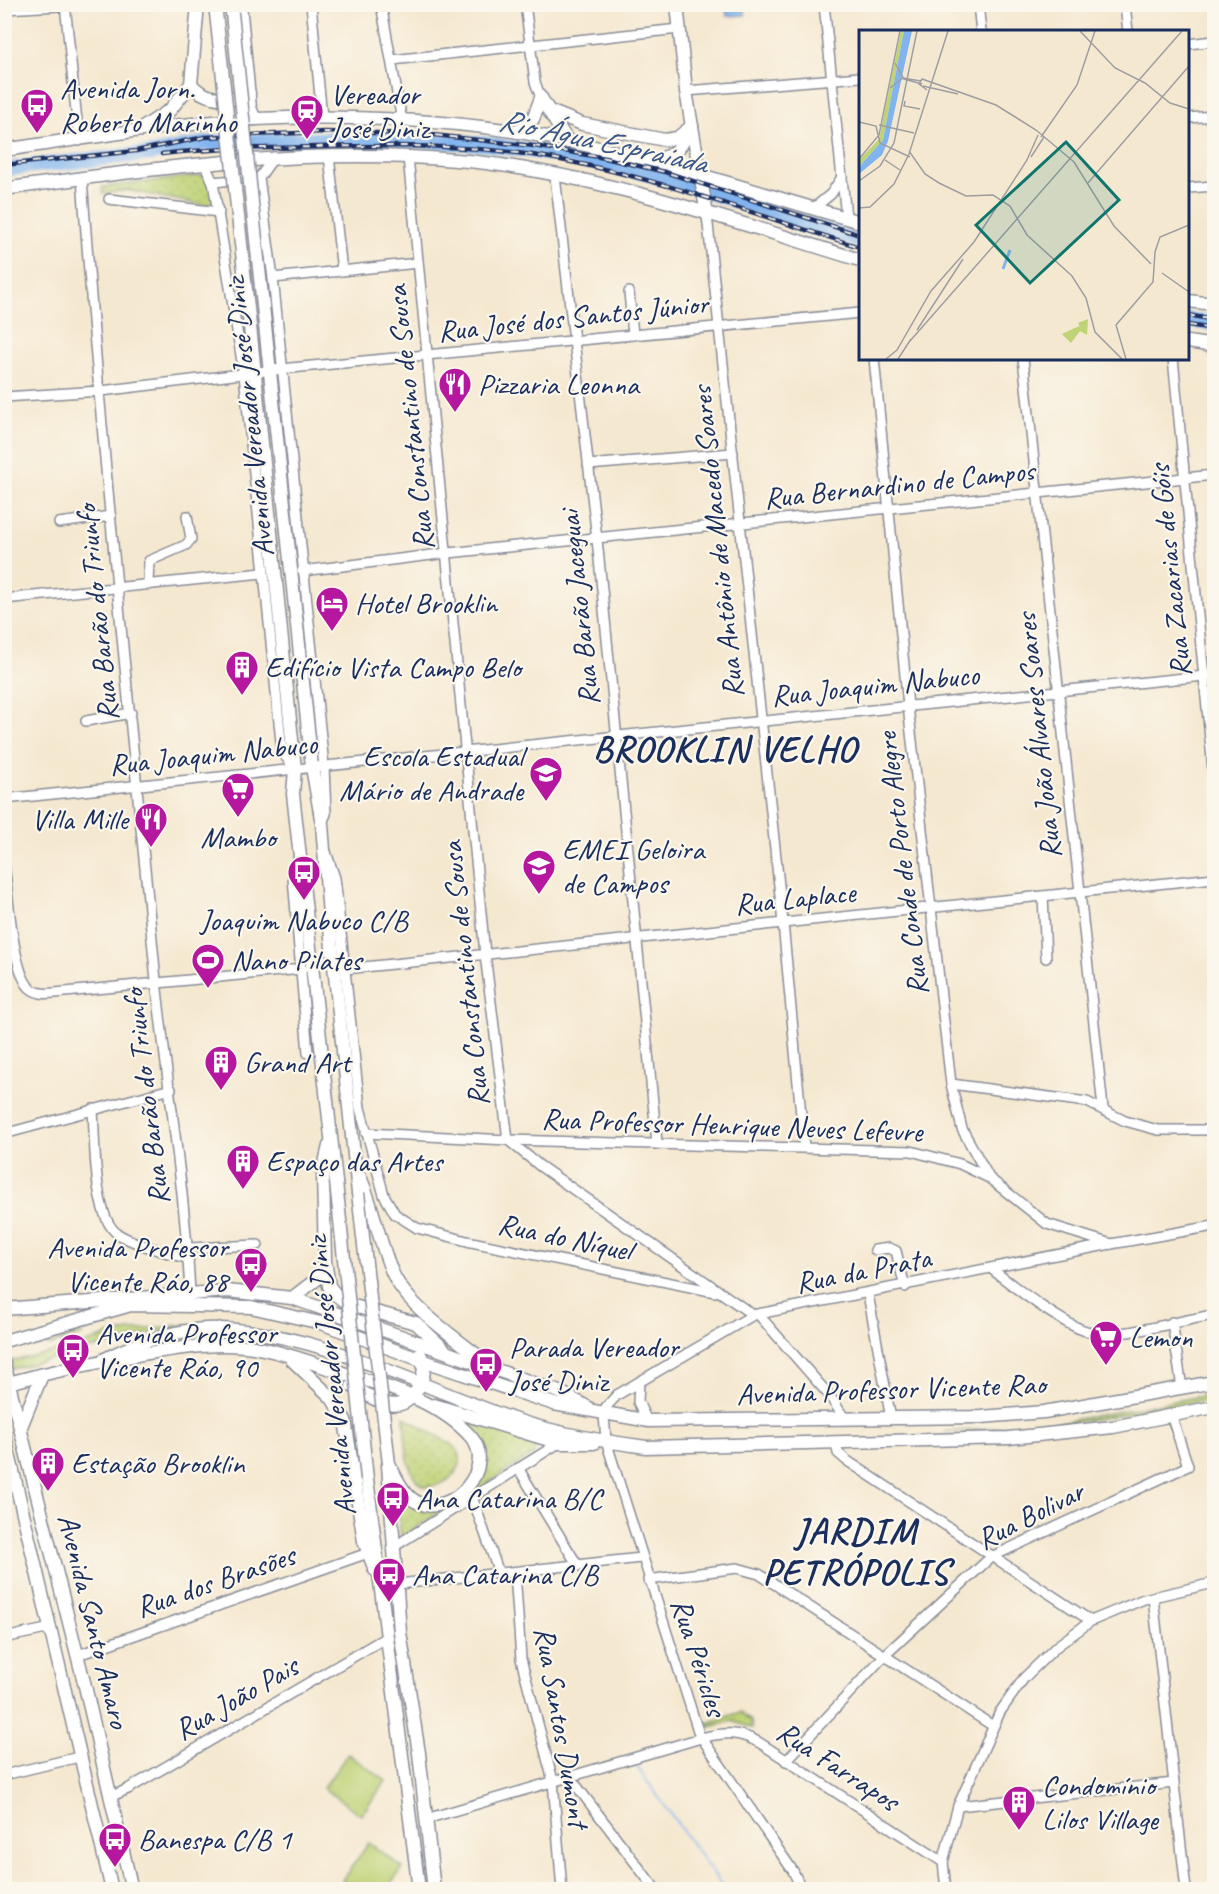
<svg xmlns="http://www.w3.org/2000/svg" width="1219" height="1894" font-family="Caveat,sans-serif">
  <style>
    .grass { fill: #bed276; stroke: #6c806a; stroke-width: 1.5 }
    .park { fill: url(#park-dots); stroke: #6c806a; stroke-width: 1.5 }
    .water { fill: url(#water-waves); stroke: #4e72a6; stroke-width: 1.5 }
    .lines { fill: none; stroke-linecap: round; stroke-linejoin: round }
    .stream { stroke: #81b4ee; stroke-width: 2 }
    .river { stroke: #81b4ee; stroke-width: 15 }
    .minor-casing { stroke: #888c97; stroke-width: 12 }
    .major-casing { stroke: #888c97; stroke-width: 15 }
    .minor { stroke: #fff; stroke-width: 9 }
    .major { stroke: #fff; stroke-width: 12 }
    .rail-casing { stroke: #1b2f5e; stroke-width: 4.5 }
    .rail { stroke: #fbf7ec; stroke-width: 2; stroke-dasharray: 7; stroke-linecap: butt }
    .major-bridge-casing { stroke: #888c97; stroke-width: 15; stroke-linecap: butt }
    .major-bridge { stroke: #fff; stroke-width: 12 }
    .labels { text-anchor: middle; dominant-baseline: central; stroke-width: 4.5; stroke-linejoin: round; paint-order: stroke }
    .poi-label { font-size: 30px; fill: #1b2f5e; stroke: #fbf7ec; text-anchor: start }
    .street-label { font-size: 30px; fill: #1b2f5e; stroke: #fbf7ec }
    .water-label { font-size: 32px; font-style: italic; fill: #3a5789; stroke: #fbf7ec }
    .district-label { font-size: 36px; font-weight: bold; letter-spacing: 1.5px; fill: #1b2f5e; stroke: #fbf7ec }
    .inset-river { fill: none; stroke: #81b4ee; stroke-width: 3 }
    .inset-road { fill: none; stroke: #9e9ea2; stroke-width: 1.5 }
    .view { fill: #0f766e; fill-opacity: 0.15; stroke: #0f766e; stroke-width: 3 }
    .inset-edge { fill: none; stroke: #1b2f5e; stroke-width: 3 }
  </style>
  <defs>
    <pattern id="park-dots" width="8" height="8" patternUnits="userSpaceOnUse" patternTransform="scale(1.5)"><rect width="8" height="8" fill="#bed276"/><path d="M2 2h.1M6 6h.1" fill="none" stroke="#a3b568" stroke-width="1.8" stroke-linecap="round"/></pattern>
    <pattern id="water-waves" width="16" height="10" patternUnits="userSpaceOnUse" patternTransform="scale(1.5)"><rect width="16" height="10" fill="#81b4ee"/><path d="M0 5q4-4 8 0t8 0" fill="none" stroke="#6993c4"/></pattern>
  </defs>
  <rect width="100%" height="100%" fill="#fbf7ec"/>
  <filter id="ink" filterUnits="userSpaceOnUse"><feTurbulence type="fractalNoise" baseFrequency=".0167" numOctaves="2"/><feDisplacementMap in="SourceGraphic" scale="12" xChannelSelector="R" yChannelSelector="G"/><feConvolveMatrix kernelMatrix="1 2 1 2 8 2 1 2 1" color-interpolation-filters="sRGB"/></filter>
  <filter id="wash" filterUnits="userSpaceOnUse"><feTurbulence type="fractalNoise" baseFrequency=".008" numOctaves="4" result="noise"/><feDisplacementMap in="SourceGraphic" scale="24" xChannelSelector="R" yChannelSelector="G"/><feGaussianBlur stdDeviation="1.35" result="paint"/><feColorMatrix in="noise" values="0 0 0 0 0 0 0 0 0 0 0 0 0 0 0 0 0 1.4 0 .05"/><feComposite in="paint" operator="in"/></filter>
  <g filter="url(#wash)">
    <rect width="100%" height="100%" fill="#f5e8d0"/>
    <g class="grass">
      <path d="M189 1324 12 1369 11 1361 76 1347 115 1333Z"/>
      <path d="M79 1332 82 1335 79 1337 47 1346Z"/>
      <path d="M1214 1394V1399L1036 1429 944 1432 1051 1424Z"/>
      <path d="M348 1754 386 1781 361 1815 323 1788Z"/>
      <path d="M369 1843 403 1868 387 1889H354L342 1880Z"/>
    </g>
    <g class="park">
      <path d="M205 175 212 182 214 201 207 206 126 190 103 194 102 187Z"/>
      <path d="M404 1417 453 1445C474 1464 444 1491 423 1486 404 1475 406 1435 404 1417Z"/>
      <path d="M457 1417 533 1440 536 1444 534 1454 401 1537 397 1494C405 1501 414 1509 424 1511 448 1515 484 1487 486 1463 487 1444 469 1430 457 1417Z"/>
      <path d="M740 1712 751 1721 752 1728 732 1721 709 1727 708 1723Z"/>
    </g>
    <path class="water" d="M745 5V15L727 16 726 6Z"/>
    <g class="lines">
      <path class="stream" d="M637 1767 725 1890"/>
      <g class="river">
        <path d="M4 169 154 153 206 143 362 138 486 144 577 158 662 177 860 241"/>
        <path d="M1188 320 1214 324"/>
      </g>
    </g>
  </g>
  <g filter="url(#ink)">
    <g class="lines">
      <defs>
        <g id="minor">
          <path d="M65 4 79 141"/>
          <path d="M311 4 322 117"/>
          <path d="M381 4 402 121"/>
          <path d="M525 4 535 82 541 98"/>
          <path d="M824 4 846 217"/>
          <path d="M978 4 981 32"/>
          <path d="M1125 4 1128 32"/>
          <path d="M4 9 96 4"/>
          <path d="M1188 44 1214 41"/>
          <path d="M392 60 679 29"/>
          <path d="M686 91 860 77"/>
          <path d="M1188 118 1214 116"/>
          <path d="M329 156 342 271"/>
          <path d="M274 157 259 178 273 278 324 766 326 814 322 823"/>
          <path d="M408 157 485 954 508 1140 540 1166 753 1315"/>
          <path d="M204 163 213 182 244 374 282 752 294 768"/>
          <path d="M555 176 597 539 657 1143"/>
          <path d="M82 178C101 446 130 713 156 980 167 1085 185 1188 190 1293"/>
          <path d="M213 182 254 178"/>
          <path d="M1188 188 1214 186"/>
          <path d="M109 199 219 212"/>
          <path d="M814 208 831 194 842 177"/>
          <path d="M707 215 783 923 804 1147"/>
          <path d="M273 278 418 263"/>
          <path d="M629 292 633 335"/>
          <path d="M874 358 908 706 951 1084 962 1129 988 1176"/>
          <path d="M1023 358 1103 1108"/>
          <path d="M1173 358 1214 780"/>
          <path d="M4 397 101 391 291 368 860 313"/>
          <path d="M588 465 733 453"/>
          <path d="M59 523 111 516"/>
          <path d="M302 571 448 553 1214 475"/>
          <path d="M148 583 149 561 186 545 191 539 187 516"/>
          <path d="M4 599 263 573"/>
          <path d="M86 721 131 713"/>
          <path d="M4 799 1214 675"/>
          <path d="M326 852 335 878 360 1108 384 1195 395 1214 417 1228 467 1241 715 1292"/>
          <path d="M299 857 293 878 308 1053"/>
          <path d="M4 864C8 890 12 969 29 987 36 994 45 994 55 993L302 969"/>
          <path d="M1043 896 1046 958"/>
          <path d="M345 969 1214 878"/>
          <path d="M951 1084 1087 1102 1125 1121 1158 1130H1214"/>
          <path d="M93 1109C95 1139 93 1218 118 1234 138 1246 167 1252 189 1259"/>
          <path d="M366 1133 508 1140 911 1151 960 1164 989 1178 1047 1224 1111 1244 1214 1226"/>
          <path d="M4 1134 171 1089"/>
          <path d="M188 1248 258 1245"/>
          <path d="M875 1250 889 1248 896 1251 905 1287"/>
          <path d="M993 1270C1013 1286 1067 1328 1090 1332 1123 1339 1179 1320 1214 1315"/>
          <path d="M868 1294 891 1419"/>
          <path d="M758 1314 829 1395 845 1419"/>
          <path d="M1172 1322 1182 1388"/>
          <path d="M639 1383 638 1402 647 1421"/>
          <path d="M836 1443 838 1453 846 1460 1091 1621"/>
          <path d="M518 1468 578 1566"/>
          <path d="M472 1497 499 1573"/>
          <path d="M395 1546 559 1443"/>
          <path d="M515 1572 521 1659 553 1781 562 1890"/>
          <path d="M648 1580 737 1568 759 1574 993 1726"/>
          <path d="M398 1584 641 1558"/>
          <path d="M1153 1597 1186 1890"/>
          <path d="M4 1638 51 1628"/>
          <path d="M78 1655 368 1553"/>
          <path d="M786 1761 884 1656 991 1557 1188 1466 1171 1415"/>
          <path d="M4 1775 79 1757"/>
          <path d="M569 1776 656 1890"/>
          <path d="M110 1797 128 1789 385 1638"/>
          <path d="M958 1806 1174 1783"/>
          <path d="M426 1819 701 1738C724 1732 739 1731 760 1743L943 1862"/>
          <path d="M802 1890 793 1871 699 1734 606 1441 604 1415 606 1407 617 1395 753 1315 1111 1244"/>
          <path d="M946 1890 943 1862 958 1806 1000 1712 1024 1678 1057 1646 1091 1621 1144 1599 1214 1583"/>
        </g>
        <g id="major">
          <path d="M240 4 250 108 255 119"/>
          <path d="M677 4 686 91 707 215"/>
          <path d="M191 84C204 100 223 99 242 99L249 93"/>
          <path d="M541 98 568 142"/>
          <path d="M552 112 582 124 665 140 677 138 692 126"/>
          <path d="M141 129 170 110 191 84 198 4"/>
          <path d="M518 132 533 119 541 98"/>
          <path d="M4 150C87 138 173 123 256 119 340 115 436 119 519 132 635 151 747 190 860 222"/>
          <path d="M655 162 676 152 690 132"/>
          <path d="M4 189C154 168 304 147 456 160 590 171 732 221 860 260"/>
          <path d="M1188 301 1214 304"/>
          <path d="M1188 342 1214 346"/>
          <path d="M267 344 312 767 322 824 330 928 358 1193"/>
          <path d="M252 345 295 769 293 794 336 1182"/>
          <path d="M329 1146 323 1171 325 1261 329 1286 336 1295 350 1305 416 1323 444 1349"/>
          <path d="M360 1177C374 1208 379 1243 393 1274 408 1307 457 1339 486 1362"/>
          <path d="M292 1298 317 1279 324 1262"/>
          <path d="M4 1309 227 1291 292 1298 562 1393 589 1408"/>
          <path d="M4 1341 131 1305 251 1307 321 1323 424 1361 554 1404 649 1421 981 1417 1044 1412 1214 1382"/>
          <path d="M103 1360C138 1342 180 1327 221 1329 320 1333 423 1388 516 1420 558 1434 603 1441 646 1447L1009 1438 1113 1427 1214 1407"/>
          <path d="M292 1360 332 1398 345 1420 364 1541 375 1570"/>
          <path d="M4 1364 85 1686 132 1890"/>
          <path d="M4 1384C50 1372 95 1362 142 1354 182 1348 219 1341 259 1348 291 1354 323 1367 355 1377 394 1388 443 1405 471 1437 497 1467 453 1517 419 1503 404 1497 396 1477 389 1464"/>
          <path d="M352 1386C376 1400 402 1420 419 1386 425 1375 426 1365 420 1354"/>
          <path d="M434 1405 559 1443H594"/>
          <path d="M20 1429 42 1375"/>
          <path d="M4 1433 112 1890"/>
          <path d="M388 1465 400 1632 419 1753 434 1890"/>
          <path d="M367 1479 419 1890"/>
        </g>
      </defs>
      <use href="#minor" class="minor-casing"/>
      <use href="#major" class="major-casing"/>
      <use href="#minor" class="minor"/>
      <use href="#major" class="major"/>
      <defs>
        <g id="rail">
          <path d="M162 154C214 148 265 148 316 147 396 145 477 144 556 159 660 178 759 216 860 247"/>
          <path d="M4 165 136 151 205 137 324 132 424 134 534 146 605 158 665 172 860 235"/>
          <path d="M1188 315 1214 320"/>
          <path d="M1188 325 1214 329"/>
        </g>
      </defs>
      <use href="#rail" class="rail-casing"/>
      <use href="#rail" class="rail"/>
      <defs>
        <g id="major-bridge">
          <path d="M215 4 252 345"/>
          <path d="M231 4 267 344"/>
          <path d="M336 1182 367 1479"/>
          <path d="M358 1193 389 1464"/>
        </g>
      </defs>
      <use href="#major-bridge" class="major-bridge-casing"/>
      <use href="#major-bridge" class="major-bridge"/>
    </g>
  </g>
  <defs>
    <symbol id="bus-pin" viewBox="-11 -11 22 30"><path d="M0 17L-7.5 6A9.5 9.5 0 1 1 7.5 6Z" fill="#b5179e" stroke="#fbf7ec"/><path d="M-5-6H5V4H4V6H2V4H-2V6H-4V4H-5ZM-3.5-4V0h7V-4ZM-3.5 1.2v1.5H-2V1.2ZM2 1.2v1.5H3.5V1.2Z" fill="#fff"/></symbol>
    <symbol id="station-pin" viewBox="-11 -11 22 30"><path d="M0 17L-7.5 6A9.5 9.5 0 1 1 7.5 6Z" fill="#b5179e" stroke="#fbf7ec"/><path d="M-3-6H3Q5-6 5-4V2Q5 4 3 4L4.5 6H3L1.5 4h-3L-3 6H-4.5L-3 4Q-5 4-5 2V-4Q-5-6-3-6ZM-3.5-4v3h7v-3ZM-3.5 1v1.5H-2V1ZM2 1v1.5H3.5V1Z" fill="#fff"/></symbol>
    <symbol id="restaurant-pin" viewBox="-11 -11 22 30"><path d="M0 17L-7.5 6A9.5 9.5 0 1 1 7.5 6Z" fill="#b5179e" stroke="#fbf7ec"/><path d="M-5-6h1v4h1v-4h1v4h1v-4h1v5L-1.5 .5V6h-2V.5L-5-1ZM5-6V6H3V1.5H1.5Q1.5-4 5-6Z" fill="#fff"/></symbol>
    <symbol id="hotel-pin" viewBox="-11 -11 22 30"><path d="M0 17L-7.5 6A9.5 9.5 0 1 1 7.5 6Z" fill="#b5179e" stroke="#fbf7ec"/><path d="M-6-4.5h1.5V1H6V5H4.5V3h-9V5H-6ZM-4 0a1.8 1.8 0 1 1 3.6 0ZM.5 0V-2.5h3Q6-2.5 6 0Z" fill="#fff"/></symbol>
    <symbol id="building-pin" viewBox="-11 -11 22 30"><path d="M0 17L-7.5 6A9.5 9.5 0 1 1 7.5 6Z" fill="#b5179e" stroke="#fbf7ec"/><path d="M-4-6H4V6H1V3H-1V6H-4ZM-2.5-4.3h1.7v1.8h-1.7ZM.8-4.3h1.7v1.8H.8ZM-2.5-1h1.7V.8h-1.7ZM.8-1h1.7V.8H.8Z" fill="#fff"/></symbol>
    <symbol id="school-pin" viewBox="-11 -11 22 30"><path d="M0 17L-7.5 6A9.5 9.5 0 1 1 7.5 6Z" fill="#b5179e" stroke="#fbf7ec"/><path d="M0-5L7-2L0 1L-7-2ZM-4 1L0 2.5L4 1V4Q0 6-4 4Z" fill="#fff"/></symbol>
    <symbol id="supermarket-pin" viewBox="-11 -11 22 30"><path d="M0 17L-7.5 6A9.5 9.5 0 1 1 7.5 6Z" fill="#b5179e" stroke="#fbf7ec"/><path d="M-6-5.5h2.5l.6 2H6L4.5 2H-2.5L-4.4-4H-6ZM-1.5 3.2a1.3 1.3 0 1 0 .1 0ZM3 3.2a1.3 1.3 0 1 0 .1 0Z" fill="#fff"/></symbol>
    <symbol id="stadium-pin" viewBox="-11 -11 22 30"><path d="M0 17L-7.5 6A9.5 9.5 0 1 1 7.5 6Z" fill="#b5179e" stroke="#fbf7ec"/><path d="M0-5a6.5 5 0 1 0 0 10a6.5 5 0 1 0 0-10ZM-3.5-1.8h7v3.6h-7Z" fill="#fff"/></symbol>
  </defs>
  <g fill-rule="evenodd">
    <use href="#bus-pin" x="18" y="86" width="38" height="52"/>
    <use href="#station-pin" x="288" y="92" width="38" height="52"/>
    <use href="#restaurant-pin" x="436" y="365" width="38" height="52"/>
    <use href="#hotel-pin" x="313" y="584" width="38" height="52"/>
    <use href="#building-pin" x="223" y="648" width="38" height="52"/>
    <use href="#school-pin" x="527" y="754" width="38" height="52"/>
    <use href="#supermarket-pin" x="219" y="770" width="38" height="52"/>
    <use href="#restaurant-pin" x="132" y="800" width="38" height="52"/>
    <use href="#school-pin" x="520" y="847" width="38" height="52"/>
    <use href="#bus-pin" x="285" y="853" width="38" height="52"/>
    <use href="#stadium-pin" x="189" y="941" width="38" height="52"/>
    <use href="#building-pin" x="202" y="1043" width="38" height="52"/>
    <use href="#building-pin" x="224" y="1142" width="38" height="52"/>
    <use href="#bus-pin" x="232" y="1245" width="38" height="52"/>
    <use href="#supermarket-pin" x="1087" y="1318" width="38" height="52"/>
    <use href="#bus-pin" x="54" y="1331" width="38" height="52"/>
    <use href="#bus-pin" x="467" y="1345" width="38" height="52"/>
    <use href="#building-pin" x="29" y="1444" width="38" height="52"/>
    <use href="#bus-pin" x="374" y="1479" width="38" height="52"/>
    <use href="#bus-pin" x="370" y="1555" width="38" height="52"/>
    <use href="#building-pin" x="1000" y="1783" width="38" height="52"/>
    <use href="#bus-pin" x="96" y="1820" width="38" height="52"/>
  </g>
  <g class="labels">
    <g class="poi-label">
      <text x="60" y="88">Avenida Jorn.<tspan x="60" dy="34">Roberto Marinho</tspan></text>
      <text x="330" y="94">Vereador<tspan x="330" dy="34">José Diniz</tspan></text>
      <text x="478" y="384">Pizzaria Leonna</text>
      <text x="355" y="603">Hotel Brooklin</text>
      <text x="265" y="667">Edifício Vista Campo Belo</text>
      <text x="523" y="756" text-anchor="end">Escola Estadual<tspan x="523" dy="34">Mário de Andrade</tspan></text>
      <text x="128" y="819" text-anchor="end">Villa Mille</text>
      <text x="238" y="837" text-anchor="middle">Mambo</text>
      <text x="562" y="849">EMEI Geloira<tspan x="562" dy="34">de Campos</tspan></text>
      <text x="304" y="920" text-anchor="middle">Joaquim Nabuco C/B</text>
      <text x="231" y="960">Nano Pilates</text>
      <text x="244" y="1062">Grand Art</text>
      <text x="266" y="1161">Espaço das Artes</text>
      <text x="228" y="1247" text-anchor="end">Avenida Professor<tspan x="228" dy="34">Vicente Ráo, 88</tspan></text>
      <text x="96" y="1333">Avenida Professor<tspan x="96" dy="34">Vicente Ráo, 90</tspan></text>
      <text x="1129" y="1337">Lemon</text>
      <text x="509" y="1347">Parada Vereador<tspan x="509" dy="34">José Diniz</tspan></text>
      <text x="71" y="1463">Estação Brooklin</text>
      <text x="416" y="1498">Ana Catarina B/C</text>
      <text x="412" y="1574">Ana Catarina C/B</text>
      <text x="1042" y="1785">Condomínio<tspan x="1042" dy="34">Lilos Village</tspan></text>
      <text x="138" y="1839">Banespa C/B 1</text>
    </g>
    <g class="street-label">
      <text transform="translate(573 317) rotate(-6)">Rua José dos Santos Júnior</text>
      <text transform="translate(249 417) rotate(-96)">Avenida Vereador José Diniz</text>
      <text transform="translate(410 418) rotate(-96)">Rua Constantino de Sousa</text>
      <text transform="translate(899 484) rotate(-6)">Rua Bernardino de Campos</text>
      <text transform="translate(717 542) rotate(-96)">Rua Antônio de Macedo Soares</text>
      <text transform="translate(1170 571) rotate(-96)">Rua Zacarias de Góis</text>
      <text transform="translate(579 608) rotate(-96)">Rua Barão Jaceguai</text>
      <text transform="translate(97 613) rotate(-96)">Rua Barão do Triunfo</text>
      <text transform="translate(875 685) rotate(-6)">Rua Joaquim Nabuco</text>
      <text transform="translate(1038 736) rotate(-96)">Rua João Álvares Soares</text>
      <text transform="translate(213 754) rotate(-6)">Rua Joaquim Nabuco</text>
      <text transform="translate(902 864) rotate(-97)">Rua Conde de Porto Alegre</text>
      <text transform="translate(795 898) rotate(-6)">Rua Laplace</text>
      <text transform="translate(465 974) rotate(-96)">Rua Constantino de Sousa</text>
      <text transform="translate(146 1097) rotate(-97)">Rua Barão do Triunfo</text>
      <text transform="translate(732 1125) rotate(2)">Rua Professor Henrique Neves Lefevre</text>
      <text transform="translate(565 1237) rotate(12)">Rua do Níquel</text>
      <text transform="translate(863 1270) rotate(-11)">Rua da Prata</text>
      <text transform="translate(331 1376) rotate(-96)">Avenida Vereador José Diniz</text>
      <text transform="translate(891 1389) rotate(-2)">Avenida Professor Vicente Rao</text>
      <text transform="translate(1030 1515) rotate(-27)">Rua Bolivar</text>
      <text transform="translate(215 1581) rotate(-19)">Rua dos Brasões</text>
      <text transform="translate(94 1621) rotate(76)">Avenida Santo Amaro</text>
      <text transform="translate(699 1657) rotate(72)">Rua Péricles</text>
      <text transform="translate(236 1698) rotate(-30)">Rua João Pais</text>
      <text transform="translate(562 1727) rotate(80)">Rua Santos Dumont</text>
      <text transform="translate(838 1766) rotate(33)">Rua Farrapos</text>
    </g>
    <g class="water-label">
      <text transform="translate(603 141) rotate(12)">Rio Água Espraiada</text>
    </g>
    <g class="district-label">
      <text x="725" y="749">BROOKLIN VELHO</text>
      <text x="856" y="1531">JARDIM<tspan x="856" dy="41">PETRÓPOLIS</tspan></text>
    </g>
  </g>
  <g transform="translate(859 30)">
    <rect width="330" height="330" fill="#f5e8d0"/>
    <path d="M42 1H45L24 110 0 137V130L20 109ZM229 289 228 305 221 301 212 313 203 304 220 296 222 299 219 293Z" fill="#bed276"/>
    <path d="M45 1H53L29 111 23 125 0 144V137L24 110Z" fill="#81b4ee"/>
    <path class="inset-river" d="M144 239 151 220"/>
    <path class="inset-road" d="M221 1 256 38 286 53 311 73 330 79M36 33 45 49 63 54M64 56 99 64M31 58 44 48 62 51M68 60 60 54 63 49 137 75 177 100 215 132 255 196 292 234M46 71 45 76 61 79M0 92 17 96 21 113 51 127M20 95 55 103M182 107 218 55 236 1M50 121 66 144 80 153 107 166 134 165 151 176 168 205 213 246 227 268 236 302 263 329M172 127 185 107M0 129 20 105 41 1M26 130 41 140M0 151 21 136 35 113 58 1M228 154 330 36M0 178 11 177 35 154 50 124 89 1M303 243 330 262M58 300 104 229M51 311 323 1M27 329 38 320 72 261 115 212 168 130 179 105M39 329 52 309M267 329 257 295 294 252 296 222 301 207 330 195"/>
    <path class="view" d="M207 112 260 170 171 253 117 195Z"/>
    <rect width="330" height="330" class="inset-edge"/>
  </g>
  <rect width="1219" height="1894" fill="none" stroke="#fbf7ec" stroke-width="24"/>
</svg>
